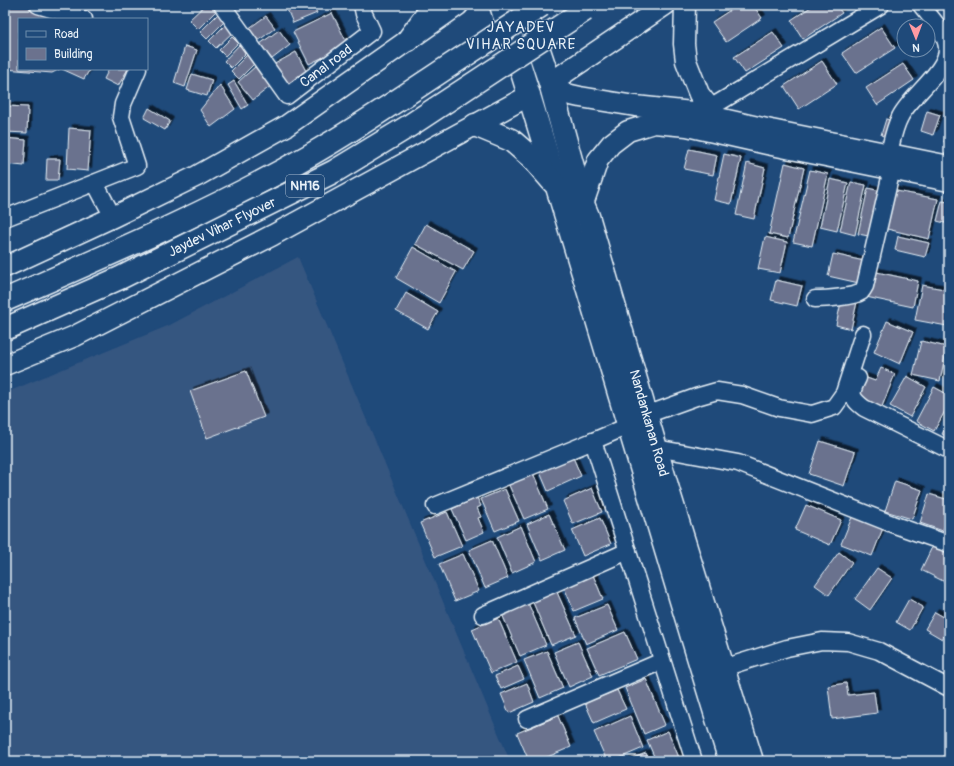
<svg xmlns="http://www.w3.org/2000/svg" width="954" height="766" font-family="Pangolin,sans-serif">
  <style>
    .built { fill: #365680 }
    .building { fill: #6b728e; stroke: #e8f1f8; filter: url(#shadow) }
    .lines { fill: none; stroke-linecap: round; stroke-linejoin: round }
    .minor-casing { stroke: #e8f1f8; stroke-width: 19 }
    .tertiary-casing { stroke: #e8f1f8; stroke-width: 23 }
    .primary-casing { stroke: #e8f1f8; stroke-width: 25 }
    .trunk-casing { stroke: #e8f1f8; stroke-width: 25 }
    .minor { stroke: #1f4a7a; stroke-width: 16 }
    .tertiary { stroke: #1f4a7a; stroke-width: 20 }
    .primary { stroke: #1f4a7a; stroke-width: 22 }
    .trunk { stroke: #1f4a7a; stroke-width: 22 }
    .trunk-bridge-casing { stroke: #e8f1f8; stroke-width: 25; stroke-linecap: butt }
    .trunk-bridge { stroke: #1f4a7a; stroke-width: 22 }
    .labels { text-anchor: middle; dominant-baseline: central; stroke-width: 3; stroke-linejoin: round; paint-order: stroke }
    .shield { fill: #1f4a7a; stroke: #acbfd2; stroke-width: 1 }
    .shield-label { font-size: 13px; font-weight: bold; fill: #e8f1f8 }
    .street-label { font-size: 14px; fill: #e8f1f8; stroke: #1f4a7a }
    .neighbourhood-label { font-size: 15px; letter-spacing: 1px; fill: #e8f1f8; stroke: #1f4a7a }
  </style>
  <defs>
    <filter id="shadow"><feDropShadow dx="3.5" dy="-3.5" stdDeviation="0" flood-color="#0009"/></filter>
  </defs>
  <rect width="100%" height="100%" fill="#1f4a7a"/>
  <filter id="ink" filterUnits="userSpaceOnUse"><feTurbulence type="fractalNoise" baseFrequency=".025" numOctaves="2"/><feDisplacementMap in="SourceGraphic" scale="8" xChannelSelector="R" yChannelSelector="G"/><feConvolveMatrix kernelMatrix="1 2 1 2 8 2 1 2 1" color-interpolation-filters="sRGB"/></filter>
  <g filter="url(#ink)">
    <path class="built" d="M298 257 510 761H5V393L170 325Z"/>
    <g class="building">
      <path d="M5 5H20L74 17 77 19H19V69H60L52 73 5 69Z"/>
      <path d="M205 5H213L218 9 198 29 189 20Z"/>
      <path d="M291 5H313L317 13 293 23 286 7Z"/>
      <path d="M738 5H753L762 18 726 42 712 22Z"/>
      <path d="M814 5H836L842 13 803 39 791 20Z"/>
      <path d="M219 13 226 20 207 39 200 32Z"/>
      <path d="M332 13 348 45 309 64 293 32Z"/>
      <path d="M266 16 275 28 258 41 248 29Z"/>
      <path d="M226 24 233 32 216 48 209 41Z"/>
      <path d="M881 27 895 48 856 73 842 53Z"/>
      <path d="M279 30 290 45 272 59 260 44Z"/>
      <path d="M773 32 784 48 745 73 734 57Z"/>
      <path d="M232 37 238 43 225 56 219 50Z"/>
      <path d="M239 45 247 52 231 68 224 61Z"/>
      <path d="M185 46 197 50 185 87 174 83Z"/>
      <path d="M296 52 307 73 284 86 273 65Z"/>
      <path d="M248 54 256 62 239 79 231 71Z"/>
      <path d="M822 61 837 84 799 109 784 86Z"/>
      <path d="M903 64 914 80 877 105 866 88Z"/>
      <path d="M256 66 272 85 253 100 238 82Z"/>
      <path d="M62 69H90L84 79Z"/>
      <path d="M109 69H128L118 86 104 79Z"/>
      <path d="M192 74 212 80 207 96 187 90Z"/>
      <path d="M234 81 248 105 242 109 228 85Z"/>
      <path d="M220 85 235 109 211 127 200 110Z"/>
      <path d="M5 106 28 107 27 133 5 132Z"/>
      <path d="M149 108 170 121 165 130 144 118Z"/>
      <path d="M927 111 940 115 933 135 921 131Z"/>
      <path d="M886 119 893 121 888 138 881 135Z"/>
      <path d="M69 128 91 130 88 171 67 169Z"/>
      <path d="M947 132 949 133V144L944 142Z"/>
      <path d="M5 138 26 140 24 166 5 164Z"/>
      <path d="M689 149 717 155 713 175 684 169Z"/>
      <path d="M724 154 741 158 731 204 714 200Z"/>
      <path d="M47 159H60L58 180H46Z"/>
      <path d="M747 163 765 168 754 219 736 215Z"/>
      <path d="M785 163 804 168 788 238 769 234Z"/>
      <path d="M810 170 828 174 812 246 793 242Z"/>
      <path d="M830 179 848 183 837 231 820 227Z"/>
      <path d="M851 182 866 185 855 235 840 231Z"/>
      <path d="M868 188 884 192 874 237 858 234Z"/>
      <path d="M891 190 938 199 929 239 883 228Z"/>
      <path d="M942 201 949 202V224L937 221Z"/>
      <path d="M426 224 474 251 463 270 415 244Z"/>
      <path d="M898 236 929 243 925 257 895 250Z"/>
      <path d="M765 237 787 242 780 273 758 269Z"/>
      <path d="M413 247 456 272 439 303 396 278Z"/>
      <path d="M833 254 864 261 859 283 828 276Z"/>
      <path d="M872 271 918 281 913 307 866 297Z"/>
      <path d="M776 280 802 286 797 306 771 300Z"/>
      <path d="M922 285 949 290V314L947 326 915 320Z"/>
      <path d="M406 293 438 312 428 329 396 311Z"/>
      <path d="M842 298 857 302 851 329 836 325Z"/>
      <path d="M887 321 913 332 900 364 874 352Z"/>
      <path d="M921 341 947 347 940 381 913 375Z"/>
      <path d="M881 368 895 374 881 409 855 399 864 377 875 381Z"/>
      <path d="M246 371 264 417 207 438 190 391Z"/>
      <path d="M907 376 926 387 910 417 890 406Z"/>
      <path d="M934 387 949 395V404L934 431 916 421Z"/>
      <path d="M949 421V438L942 434Z"/>
      <path d="M820 441 855 452 844 486 809 474Z"/>
      <path d="M572 455 581 476 548 491 539 470Z"/>
      <path d="M533 473 548 509 524 519 508 483Z"/>
      <path d="M895 481 922 490 912 519 885 511Z"/>
      <path d="M592 488 602 512 573 524 563 501Z"/>
      <path d="M505 489 519 521 495 531 481 499Z"/>
      <path d="M929 494 949 500V512L943 531 920 523Z"/>
      <path d="M477 498 481 506 477 508 481 517 478 518 484 532 466 540 452 509Z"/>
      <path d="M806 505 841 520 830 545 795 530Z"/>
      <path d="M447 512 462 546 435 557 420 523Z"/>
      <path d="M549 514 565 550 542 560 527 524Z"/>
      <path d="M852 517 883 528 872 556 841 544Z"/>
      <path d="M600 518 611 544 583 556 572 530Z"/>
      <path d="M521 526 536 562 512 573 497 537Z"/>
      <path d="M492 540 508 578 485 588 469 550Z"/>
      <path d="M933 545 949 553V579L947 583 921 570Z"/>
      <path d="M839 552 852 562 829 595 815 585Z"/>
      <path d="M463 554 479 591 455 601 439 564Z"/>
      <path d="M877 568 892 578 870 610 855 599Z"/>
      <path d="M593 575 603 599 574 611 564 587Z"/>
      <path d="M556 590 576 635 551 645 532 600Z"/>
      <path d="M909 599 923 607 910 630 896 622Z"/>
      <path d="M528 603 546 645 520 656 502 614Z"/>
      <path d="M607 605 618 630 586 644 575 618Z"/>
      <path d="M935 612 949 620V628L942 639 925 629Z"/>
      <path d="M498 618 517 662 491 673 472 629Z"/>
      <path d="M625 632 637 659 599 675 587 648Z"/>
      <path d="M578 642 593 676 569 687 554 652Z"/>
      <path d="M547 651 563 688 540 698 524 660Z"/>
      <path d="M518 666 524 679 501 689 495 676Z"/>
      <path d="M646 679 665 725 644 734 625 688Z"/>
      <path d="M527 683 534 702 509 713 501 694Z"/>
      <path d="M846 683 848 695 874 692 877 713 832 719 828 686Z"/>
      <path d="M617 690 626 709 594 723 585 703Z"/>
      <path d="M558 716 571 747 538 761H529L517 733Z"/>
      <path d="M630 716 643 748 613 761H607L594 732Z"/>
      <path d="M668 731 680 760 656 761 647 740Z"/>
      <path d="M646 753 649 761H626Z"/>
    </g>
    <g class="lines">
      <defs>
        <g id="minor">
          <path d="M38 5 84 19"/>
          <path d="M222 5 287 96 372 31 364 14 362 5"/>
          <path d="M710 108 881 5"/>
          <path d="M889 153C892 141 894 128 900 117 910 96 949 70 947 47 945 31 930 17 921 5"/>
          <path d="M95 183 113 217"/>
          <path d="M5 218 137 166 121 117 123 104 138 69"/>
          <path d="M815 299C825 299 854 297 861 292 863 290 864 288 865 286L892 169"/>
          <path d="M858 378C850 394 850 397 864 408L949 450"/>
          <path d="M646 415 696 397 717 391 742 395 779 408 812 414 834 407 844 393 863 334"/>
          <path d="M593 441 628 426"/>
          <path d="M656 448 738 463 892 524 949 544"/>
          <path d="M435 506 593 441 694 761"/>
          <path d="M483 615 628 551"/>
          <path d="M723 668 787 648 822 641 848 642 879 651 949 688"/>
          <path d="M527 719 662 661"/>
        </g>
        <g id="tertiary">
          <path d="M685 5 684 44 686 61 699 94 717 117"/>
          <path d="M550 83 665 5"/>
          <path d="M553 91 580 97 635 106 692 112 771 130 949 166"/>
          <path d="M583 204 598 160 611 144 628 131 654 123 687 126 767 144 949 181"/>
          <path d="M5 267 113 217 197 176 286 126 458 5"/>
          <path d="M5 365 75 336 273 235 530 95"/>
        </g>
        <g id="primary">
          <path d="M501 5C580 256 652 510 730 761"/>
          <path d="M524 5 550 83 583 204 588 216 670 496 752 761"/>
          <path d="M408 40 434 5"/>
          <path d="M475 125 511 140 533 159 553 182"/>
        </g>
        <path id="trunk" d="M5 300C108 255 212 211 310 155 370 121 425 81 483 44"/>
      </defs>
      <use href="#minor" class="minor-casing"/>
      <use href="#tertiary" class="tertiary-casing"/>
      <use href="#primary" class="primary-casing"/>
      <use href="#trunk" class="trunk-casing"/>
      <use href="#minor" class="minor"/>
      <use href="#tertiary" class="tertiary"/>
      <use href="#primary" class="primary"/>
      <use href="#trunk" class="trunk"/>
      <defs>
        <g id="trunk-bridge">
          <path d="M483 44 542 5"/>
          <path d="M5 329 120 278 335 171 409 126 585 10"/>
        </g>
      </defs>
      <use href="#trunk-bridge" class="trunk-bridge-casing"/>
      <use href="#trunk-bridge" class="trunk-bridge"/>
    </g>
  </g>
  <g class="labels">
    <rect class="shield" x="286" y="175" width="38" height="22" rx="3"/>
    <g class="shield-label">
      <text x="305" y="186">NH16</text>
    </g>
    <g class="street-label">
      <text transform="translate(326 66) rotate(-37)">Canal road</text>
      <text transform="translate(222 227) rotate(-26)">Jaydev Vihar Flyover</text>
      <text transform="translate(649 423) rotate(74)">Nandankanan Road</text>
    </g>
    <g class="neighbourhood-label">
      <text x="521" y="27">JAYADEV<tspan x="521" dy="17">VIHAR SQUARE</tspan></text>
    </g>
  </g>
  <rect width="954" height="766" fill="none" stroke="#1f4a7a" stroke-width="20"/>
  <rect x="10" y="10" width="934" height="746" fill="none" stroke="#e8f1f8" stroke-width="1.5" filter="url(#ink)"/>
  <rect x="18" y="18" width="130" height="52" fill="#1f4a7a" stroke="#6f8dac"/>
  <rect x="26" y="31" width="20" height="6" fill="#1f4a7a" stroke="#6f8dac"/>
  <text x="54" y="38" font-size="12" fill="#e8f1f8">Road</text>
  <rect x="26" y="48" width="20" height="12" fill="#6b728e" stroke="#6f8dac"/>
  <text x="54" y="58" font-size="12" fill="#e8f1f8">Building</text>
  <g transform="translate(916 38) rotate(179)"><circle r="19" fill="#1f4a7a" stroke="#6f8dac"/>
  <path d="M0-3L7 15L0 10L-7 15Z" fill="#ff9aa2"/>
  <text y="-6" font-size="11" font-weight="bold" text-anchor="middle" fill="#e8f1f8">N</text>
  </g>
</svg>
